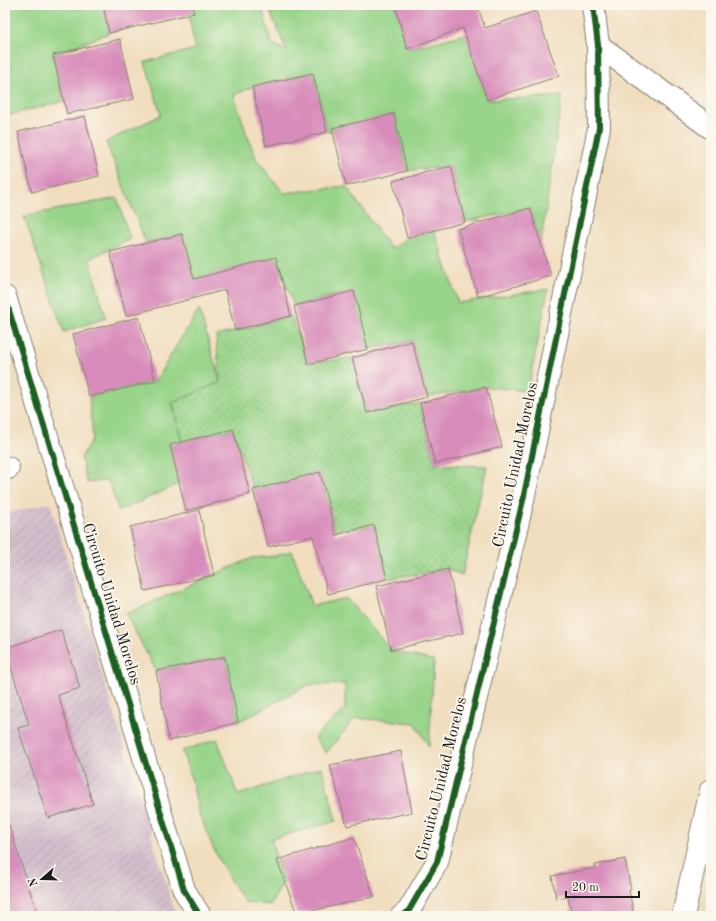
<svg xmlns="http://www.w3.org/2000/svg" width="716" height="921" font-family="'Old Standard TT',serif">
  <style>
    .industrial { fill: url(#industrial-furrows) }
    .park { fill: url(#park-dots); stroke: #5a7852 }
    .garden { fill: #98d489; stroke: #5a7852 }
    .building { fill: #d88cbb }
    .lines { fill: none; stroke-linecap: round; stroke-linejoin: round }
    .minor-casing { stroke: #867d6e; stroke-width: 24 }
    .minor { stroke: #fff; stroke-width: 22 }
    .cycleway-casing { stroke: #fbf7ec; stroke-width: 8 }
    .cycleway { stroke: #1b5e20; stroke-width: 6 }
    .labels { text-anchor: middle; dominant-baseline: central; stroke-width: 3.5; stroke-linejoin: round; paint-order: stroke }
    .street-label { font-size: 16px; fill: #1c1c1c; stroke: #fbf7ec }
  </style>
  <defs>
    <pattern id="industrial-furrows" width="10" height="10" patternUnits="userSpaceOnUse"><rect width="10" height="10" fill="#d1bdcb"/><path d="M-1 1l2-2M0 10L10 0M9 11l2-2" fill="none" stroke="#b3a2ae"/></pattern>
    <pattern id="park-dots" width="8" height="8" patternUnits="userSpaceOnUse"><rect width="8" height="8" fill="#98d489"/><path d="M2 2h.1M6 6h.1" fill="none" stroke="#82b576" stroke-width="1.8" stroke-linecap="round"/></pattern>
  </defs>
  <rect width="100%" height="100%" fill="#fbf7ec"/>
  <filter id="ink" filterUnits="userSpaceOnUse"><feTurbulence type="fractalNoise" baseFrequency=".025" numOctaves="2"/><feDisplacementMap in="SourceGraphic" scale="8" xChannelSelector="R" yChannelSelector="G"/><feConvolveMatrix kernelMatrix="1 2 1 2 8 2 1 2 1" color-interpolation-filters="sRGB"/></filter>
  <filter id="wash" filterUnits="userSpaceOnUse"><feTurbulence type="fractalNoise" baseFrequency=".012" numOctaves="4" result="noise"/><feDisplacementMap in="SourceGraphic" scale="16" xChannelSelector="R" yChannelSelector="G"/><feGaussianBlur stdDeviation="0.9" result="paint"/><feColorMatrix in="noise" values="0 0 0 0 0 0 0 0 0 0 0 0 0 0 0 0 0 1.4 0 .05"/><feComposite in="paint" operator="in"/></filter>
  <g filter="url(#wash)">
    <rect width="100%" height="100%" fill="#f1debf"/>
    <path class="industrial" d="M50 503 176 916H5V514Z"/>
    <path class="park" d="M291 316 308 363 352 358 367 413 420 403 435 464 487 466 462 576 448 569 387 579 374 526 335 530 320 473 253 490 233 429 182 442 172 402 220 382 216 336Z"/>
    <g class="garden">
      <path d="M5 5H103L109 33 53 55 64 101 5 116Z"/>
      <path d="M187 5H261L272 44 287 51 267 5H395L407 49 466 34 487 100 562 96 541 243 530 208 465 222 451 166 407 171 394 114 327 132 313 73 252 87 234 95 247 135 257 160 284 193 346 186 391 249 407 238 434 230 458 303 548 289 528 391 486 387 427 397 412 341 368 349 353 291 294 306 276 258 221 272 198 297 182 234 146 243 106 142 161 115 145 62 195 49Z"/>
      <path d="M117 198 130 239 89 259 106 318 64 332 24 216Z"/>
      <path d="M199 309 220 382 172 403 182 442 179 484 119 511 108 480 87 483 81 458 93 437 89 397 155 381Z"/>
      <path d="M292 551 312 606 346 598 391 650 434 661 429 747 415 723 355 718 326 753 314 737 345 709V684L308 685 238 722 225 657 156 671 126 614 252 558 275 556Z"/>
      <path d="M217 739 238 795 322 767 336 821 271 839 283 883 270 905 245 902 230 880 214 850 198 811 192 781 182 751Z"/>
    </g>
    <g id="blocks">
      <g class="building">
        <path d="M103 5H193L194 13 109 33Z"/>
        <path d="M395 5H477L485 28 536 11 559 76 487 100 463 28 407 49Z"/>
        <path d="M120 39 134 99 67 114 53 55Z"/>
        <path d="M313 73 327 132 266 146 252 87Z"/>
        <path d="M394 114 407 171 346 186 332 128Z"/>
        <path d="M85 116 99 176 32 192 18 132Z"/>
        <path d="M451 166 465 222 407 238 393 181Z"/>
        <path d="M530 208 551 276 478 297 458 229Z"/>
        <path d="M182 234 194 279 276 257 291 316 235 330 225 290 126 316 110 252Z"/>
        <path d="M354 291 368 349 308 364 294 306Z"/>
        <path d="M139 317 155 381 89 397 73 334Z"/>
        <path d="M412 341 427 397 367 413 352 358Z"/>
        <path d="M486 387 502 447 435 464 420 403Z"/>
        <path d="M233 429 250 494 186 511 170 445Z"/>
        <path d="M320 472 336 535 374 525 387 579 328 594 313 536 268 547 253 490Z"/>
        <path d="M199 510 214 575 145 591 130 527Z"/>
        <path d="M448 569 463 633 391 650 376 586Z"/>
        <path d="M61 630 80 688 58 695 93 804 48 818 18 728 29 725 5 648Z"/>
        <path d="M225 657 238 722 169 741 156 671Z"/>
        <path d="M401 751 412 812 347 826 330 765Z"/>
        <path d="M9 825 38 916H5V826Z"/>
        <path d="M354 837 374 897 297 914 277 860Z"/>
        <path d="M625 859 631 890H629L634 916H572L568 897 556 899 552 876 596 868 595 865Z"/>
      </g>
    </g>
  </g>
  <g filter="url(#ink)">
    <use href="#blocks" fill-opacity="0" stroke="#867d6e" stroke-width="1"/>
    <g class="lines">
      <defs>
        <g id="minor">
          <path d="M598 45 711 128"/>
          <path d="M5 297 184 890 200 916"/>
          <path d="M5 468H8"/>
          <path d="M402 916 408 912 437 862 523 500 599 128 598 45 593 5"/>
          <path d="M683 916 711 790"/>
        </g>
      </defs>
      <use href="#minor" class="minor-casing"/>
      <use href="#minor" class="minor"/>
      <defs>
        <g id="cycleway">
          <path d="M5 297 184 890 200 916"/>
          <path d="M402 916 408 912 437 862 523 500 599 128 598 45 593 5"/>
        </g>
      </defs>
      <use href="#cycleway" class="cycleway-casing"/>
      <use href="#cycleway" class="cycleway"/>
    </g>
  </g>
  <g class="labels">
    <g class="street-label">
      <text transform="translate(516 465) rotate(-78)">Circuito Unidad Morelos</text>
      <text transform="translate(111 604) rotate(73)">Circuito Unidad Morelos</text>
      <text transform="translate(442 779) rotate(-76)">Circuito Unidad Morelos</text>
    </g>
  </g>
  <rect width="716" height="921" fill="none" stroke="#fbf7ec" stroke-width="20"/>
  <g transform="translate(42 879) rotate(250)" stroke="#fbf7ec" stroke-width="3" paint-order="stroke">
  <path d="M0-3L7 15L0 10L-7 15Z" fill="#1c1c1c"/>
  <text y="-6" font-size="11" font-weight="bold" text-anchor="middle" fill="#1c1c1c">N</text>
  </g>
  <path d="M566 891v6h73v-6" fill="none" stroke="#1c1c1c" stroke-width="2"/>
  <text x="572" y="891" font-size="12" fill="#1c1c1c" stroke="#fbf7ec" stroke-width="3" paint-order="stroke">20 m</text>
</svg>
